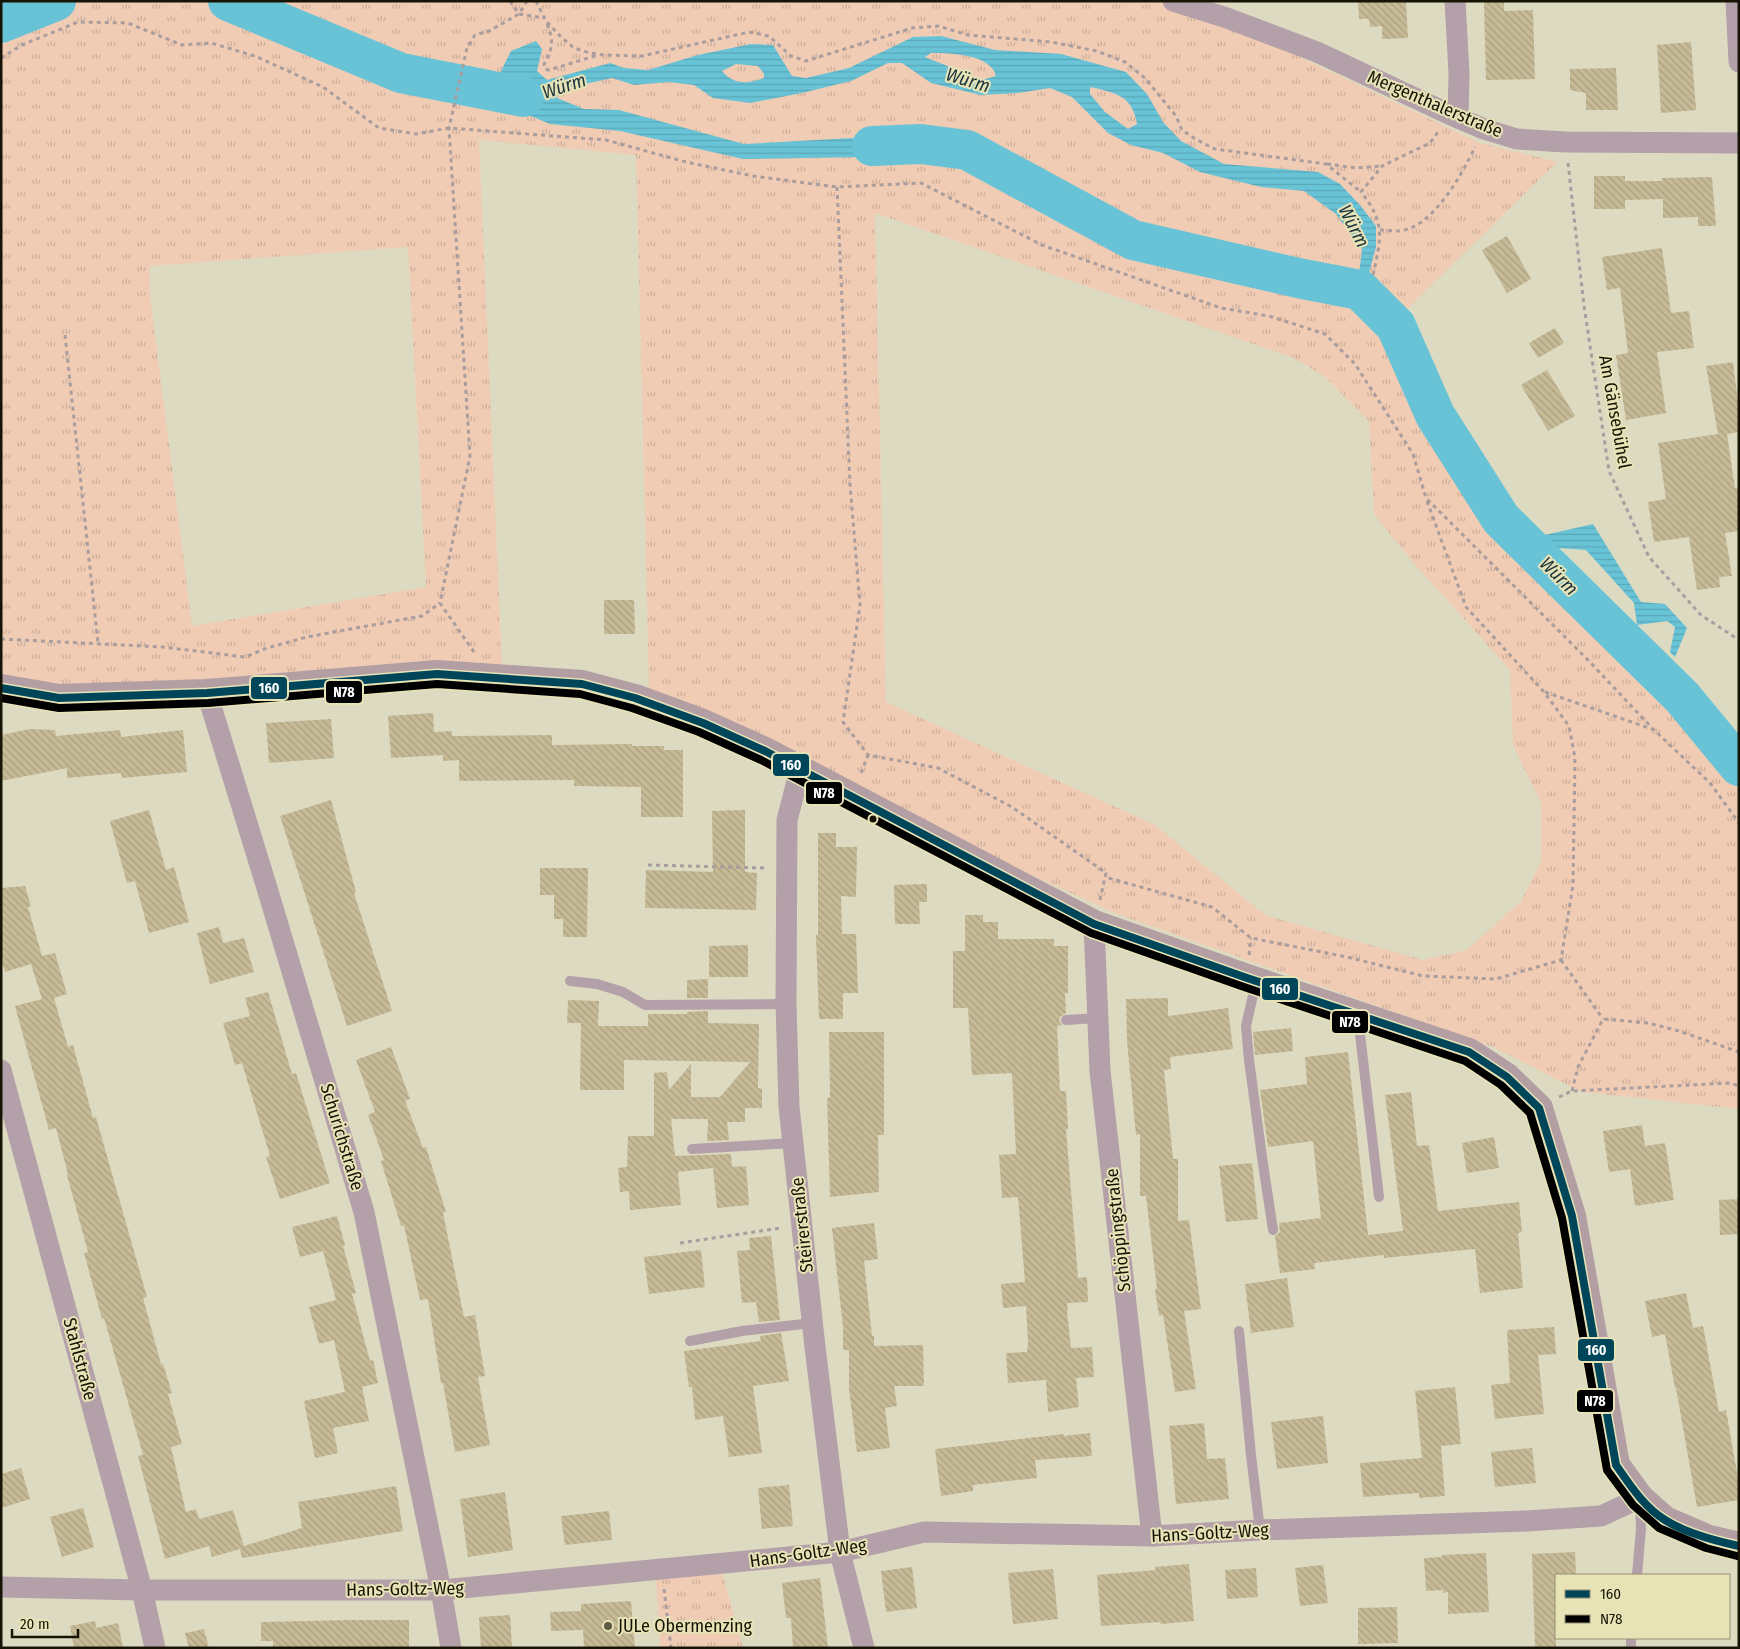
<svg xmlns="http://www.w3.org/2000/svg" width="1740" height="1649" font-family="'Fira Sans Condensed',sans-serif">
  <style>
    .park { fill: url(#park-tufts); fill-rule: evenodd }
    .water { fill: url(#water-rules); fill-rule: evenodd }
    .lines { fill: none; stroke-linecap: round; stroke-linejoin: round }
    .stream { stroke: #68c3d7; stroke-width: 7 }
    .river { stroke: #68c3d7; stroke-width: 40 }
    .building { fill: url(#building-back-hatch) }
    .path { stroke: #a99d9d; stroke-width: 3; stroke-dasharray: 4 4; stroke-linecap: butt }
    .service { stroke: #b4a0a8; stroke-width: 10 }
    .minor { stroke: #b4a0a8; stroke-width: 21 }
    .secondary { stroke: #b29ea3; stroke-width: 28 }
    .bus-1-casing { stroke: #e8e3b7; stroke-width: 11 }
    .bus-2-casing { stroke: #e8e3b7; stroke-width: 11 }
    .bus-1 { stroke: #00465a; stroke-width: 8 }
    .bus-2 { stroke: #000; stroke-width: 8 }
    .bus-dot { fill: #161405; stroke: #e8e3b7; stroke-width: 2 }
    .poi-dot { fill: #5c5947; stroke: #e8e3b7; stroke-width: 2 }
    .labels { text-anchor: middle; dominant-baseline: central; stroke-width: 4; stroke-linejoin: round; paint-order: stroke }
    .street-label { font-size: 18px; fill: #161405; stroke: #e8e3b7 }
    .poi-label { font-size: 18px; fill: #161405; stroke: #e8e3b7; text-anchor: start }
    .water-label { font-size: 19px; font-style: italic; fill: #1c3640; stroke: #e8e3b7 }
    .line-badge { stroke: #e8e3b7; stroke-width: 2 }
    .badge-label { font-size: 14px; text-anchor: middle; font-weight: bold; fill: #fff }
  </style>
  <defs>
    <pattern id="park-tufts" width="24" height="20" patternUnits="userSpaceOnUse" patternTransform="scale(1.25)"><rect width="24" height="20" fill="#f0ccb4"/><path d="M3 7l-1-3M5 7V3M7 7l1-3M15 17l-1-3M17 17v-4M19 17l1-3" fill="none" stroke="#cdae99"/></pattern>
    <pattern id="water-rules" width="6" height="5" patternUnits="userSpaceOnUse" patternTransform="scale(1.25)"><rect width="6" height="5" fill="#68c3d7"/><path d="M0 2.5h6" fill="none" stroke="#59a7b7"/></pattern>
    <pattern id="building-back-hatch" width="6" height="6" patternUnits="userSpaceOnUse" patternTransform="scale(1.25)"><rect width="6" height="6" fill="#c7ba96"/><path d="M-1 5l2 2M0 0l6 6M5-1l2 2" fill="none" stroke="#aa9f80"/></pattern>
  </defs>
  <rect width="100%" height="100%" fill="#dddac2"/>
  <g class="park">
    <path d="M1 1H1140L1162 3 1279 47 1480 143 1557 162 1396 320 1434 405 1505 523 1648 658 1739 758V1109L1582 1092 1493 1047 1117 914 962 843 772 741 649 688 636 155 479 140 502 665 90 689 1 678ZM875 213 1294 358 1325 377 1369 421 1374 514 1411 560 1510 670 1513 745 1541 803V861L1521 901 1467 950 1423 960 1265 915 1155 825 886 702ZM408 247 426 587 192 626 150 295V266Z"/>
    <path d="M662 1570 723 1575 743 1648H660L656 1579Z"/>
  </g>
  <g class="water">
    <path d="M941 36 995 50 1061 54 1126 72 1147 94 1163 122 1181 141 1224 164 1318 172 1340 184 1360 205 1376 226V247L1369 273V287L1358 283 1362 249 1336 214 1304 191 1261 187 1200 172 1163 153 1131 145 1108 133 1072 97 1050 88 1018 93 981 95 931 83 902 63H888L851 81 802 93 750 103 713 98 694 85 669 82 634 85 612 78 558 90 557 98 584 109 619 110 744 144 925 134V156L743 159 620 131 550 124 514 109 468 100 475 73H500L511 51 536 41 542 49 537 71 547 80 610 63 624 68 648 70 698 55 751 44 773 45 792 76 806 78 849 68 913 37ZM931 53C950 53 991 54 996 76L982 80 925 57ZM736 64 758 66 764 74V78C747 84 734 85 722 71ZM1090 87C1116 93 1132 95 1137 124L1128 129 1105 112 1090 94Z"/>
    <path d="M1593 524 1641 602 1665 604 1687 628 1675 657 1670 652 1675 627 1667 621 1637 625 1634 603 1586 550 1545 547 1536 537Z"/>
  </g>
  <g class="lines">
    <path class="stream" d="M1360 290 1364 276"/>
    <g class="river">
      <path d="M228 1 401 73 524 97"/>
      <path d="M1 23 56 1"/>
      <path d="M872 146 921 144 967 150 1133 240 1298 278 1360 290 1396 326 1435 415 1501 519 1682 697 1739 766"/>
    </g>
  </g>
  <g class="building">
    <path d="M1358 1H1406L1408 38 1382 39V26L1370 27 1369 19H1359Z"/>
    <path d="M1484 1H1504V11L1533 10 1535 79 1486 80Z"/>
    <path d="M1691 42 1696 110 1661 113 1657 45Z"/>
    <path d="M1616 68 1618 110H1586V93L1570 90V69Z"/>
    <path d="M1594 176H1625V181H1662V178L1712 177 1716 226H1698V217L1663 218V199L1625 200V209H1594Z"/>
    <path d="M1507 236 1531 279 1507 293 1482 250Z"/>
    <path d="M1662 248 1671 313 1689 311 1694 348 1657 352 1666 413 1626 420 1616 355 1628 353 1620 288 1607 290 1602 257Z"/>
    <path d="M1555 328 1564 343 1538 358 1529 343Z"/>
    <path d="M1733 362 1739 411V432L1727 434 1735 488H1739V531L1725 533 1732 576 1719 577 1720 587 1697 590 1689 537 1654 542 1648 502 1666 499 1658 443 1718 434 1706 366Z"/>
    <path d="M1547 370 1575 416 1548 431 1521 385Z"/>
    <path d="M604 600H634L635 634H604Z"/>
    <path d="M433 713 434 732 452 731V736L552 735V745L632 744V746H664V750H683V817H641V787L574 786V780L459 781V760L443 761V755L391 758 388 716Z"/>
    <path d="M331 719 334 758 269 763 266 723Z"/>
    <path d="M30 729 55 730 56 736 120 730 121 737 183 730 187 772 122 778 121 773 67 778V768L1 781V735Z"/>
    <path d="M331 800 356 892 354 893 392 1011 347 1026 280 816Z"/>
    <path d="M149 810 166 870 174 867 189 922 149 933 135 881 127 883 110 821Z"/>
    <path d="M745 810V872L757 873 756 910 645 908 646 870 713 872 712 811Z"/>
    <path d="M818 833H836V847H857L856 897 841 896 842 934H856L857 963 858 993H843V1019H819L816 935H818Z"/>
    <path d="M540 868H588L587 937H563V919H554V895H540Z"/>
    <path d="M927 884V902H919L920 924H895L894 885Z"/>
    <path d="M25 886 31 906 28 907 42 956 55 953 67 994 54 998 68 1047 73 1045 93 1118 96 1117 147 1297 143 1298 161 1364H163L172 1393 168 1394 182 1444 171 1447 186 1512 196 1509 199 1519 233 1510 244 1546 302 1528 298 1502 396 1486 403 1531 242 1558 240 1549 212 1557 209 1546 165 1559 138 1456 143 1455 104 1318 102 1319 84 1253 88 1252 67 1175 68 1174 56 1128 49 1130 15 1006 42 999 31 964 5 972 1 957V888Z"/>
    <path d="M965 915H983V922H998V939H1054V946H1068V993H1065L1066 1013 1060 1017 1059 1021 1062 1025 1057 1026 1060 1091H1066L1068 1129H1066L1078 1278 1087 1277 1088 1302 1067 1303 1068 1311H1067L1071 1348 1092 1347 1094 1377 1076 1378 1079 1407 1048 1412 1046 1380 1008 1383 1006 1353 1027 1352 1028 1345 1026 1306 1003 1308 1001 1284 1025 1282 1018 1197 1002 1198 999 1155 1016 1154 1012 1073 972 1075 968 1008H953V951H965Z"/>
    <path d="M219 927 223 943 244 938 254 972 210 984 197 933Z"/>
    <path d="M748 945V977H709V946Z"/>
    <path d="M708 979V998H687V980Z"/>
    <path d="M268 992 292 1074 296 1073 330 1183 280 1199 266 1157 270 1156 242 1063 235 1065 223 1023 250 1016 245 998Z"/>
    <path d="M1168 998V1016L1228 1008 1233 1049 1170 1057 1171 1069 1164 1070 1173 1159H1178V1221L1189 1220 1201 1309 1184 1311 1196 1389 1175 1392 1163 1315 1159 1316 1155 1290 1157 1289 1146 1196H1140V1134L1136 1135 1127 1041 1126 999Z"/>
    <path d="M568 1000 599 1001 598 1026H648V1014H687V1012L708 1011V1023L759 1024 758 1088 762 1089V1108H745V1122H727L729 1140 707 1141 708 1119H671L675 1156 731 1154 732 1167 746 1166 749 1205 717 1208 713 1168 678 1172 681 1205 630 1210 629 1191 620 1192 618 1168 627 1167 628 1136H654V1073L667 1072 669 1090 691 1064V1097H720L750 1062 624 1060V1090H580L581 1023H567Z"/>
    <path d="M1291 1028 1293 1051 1255 1055 1253 1032Z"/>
    <path d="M829 1032H884V1135H878L879 1192 830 1197 827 1098H830Z"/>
    <path d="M391 1047 410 1099 405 1101 423 1148 426 1147 446 1212 443 1213 464 1317 475 1315 485 1376 478 1377 490 1445 455 1452 443 1383H441L428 1299 420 1300 404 1225 401 1226 381 1161 384 1160 368 1115 375 1112 356 1060Z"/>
    <path d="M1348 1052 1368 1235 1403 1231 1385 1095 1411 1092 1417 1146 1429 1145 1438 1211 1519 1202 1522 1232 1518 1233 1523 1288 1480 1293 1475 1249 1384 1258V1255L1314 1263 1315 1269 1280 1273 1275 1236 1280 1232 1279 1223 1321 1218 1313 1141 1268 1147 1260 1090 1307 1084 1305 1057Z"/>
    <path d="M1642 1125 1645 1146 1665 1143 1674 1200 1635 1206 1630 1169 1609 1172 1603 1131Z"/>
    <path d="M1494 1137 1499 1168 1467 1173 1462 1143Z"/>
    <path d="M1252 1163 1258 1219 1226 1222 1219 1166Z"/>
    <path d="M1739 1199V1234L1720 1235 1719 1200Z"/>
    <path d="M337 1216 345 1245 343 1246 356 1293 352 1294 370 1361 373 1360 378 1383 362 1387 369 1421 333 1428 338 1453 315 1458 304 1401 345 1392 334 1340 319 1344 309 1307 336 1300 323 1251 300 1257 292 1227Z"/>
    <path d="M874 1223 878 1259 864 1261 872 1336H874V1346L923 1345 924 1386H894L897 1406 885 1408 890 1448 857 1452 849 1390V1350H843V1327L832 1228Z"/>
    <path d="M771 1236 780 1320 759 1322 756 1302 742 1303 737 1251 750 1250 749 1238Z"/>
    <path d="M701 1250 705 1287 649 1294 644 1257Z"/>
    <path d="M1287 1278 1294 1327 1251 1333 1245 1284Z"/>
    <path d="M1686 1293 1693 1328 1703 1326 1719 1412 1726 1410 1739 1484V1500L1697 1507 1676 1388H1675L1665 1334 1652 1337 1645 1301Z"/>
    <path d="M1554 1327 1556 1354 1538 1355 1544 1414 1495 1419 1491 1385 1510 1383 1507 1330Z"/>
    <path d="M781 1333 789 1381 753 1386 762 1453 729 1457 723 1416 695 1420 692 1387H689L684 1351 761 1341 760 1336Z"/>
    <path d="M1455 1387 1461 1444 1441 1446 1445 1496 1419 1498V1493L1363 1497 1360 1463 1422 1458 1415 1391Z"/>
    <path d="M1323 1416 1328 1463 1277 1469 1271 1422Z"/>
    <path d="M1204 1423 1207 1459 1225 1458 1229 1499 1176 1504 1169 1426Z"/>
    <path d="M1090 1433 1092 1456 1035 1460 1037 1478 973 1485V1491L941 1496 935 1449 1064 1434V1436Z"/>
    <path d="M1532 1448 1536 1483 1495 1487 1491 1452Z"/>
    <path d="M21 1468 30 1499 1 1508V1474Z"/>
    <path d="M789 1485 793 1526 762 1529 758 1488Z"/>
    <path d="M505 1492 513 1550 468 1557 460 1499Z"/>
    <path d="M83 1508 94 1547 62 1557 50 1517Z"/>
    <path d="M609 1511 612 1540 565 1545 561 1516Z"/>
    <path d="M1575 1552 1576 1575H1556V1648H1535L1532 1554Z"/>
    <path d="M1486 1553 1489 1612 1448 1614V1592L1443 1593V1590L1426 1591 1424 1558 1442 1557V1555Z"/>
    <path d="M1189 1564 1194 1621 1161 1624 1160 1622 1101 1626 1097 1575 1156 1570 1155 1567Z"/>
    <path d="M1323 1565 1328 1603 1300 1606 1295 1568Z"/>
    <path d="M912 1567 917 1608 886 1612 881 1571Z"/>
    <path d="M1256 1568 1258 1597 1227 1599 1225 1570Z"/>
    <path d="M1053 1569 1058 1619 1013 1624 1008 1573Z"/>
    <path d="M820 1578 828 1648H793L791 1618H786L782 1583Z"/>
    <path d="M631 1601 635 1648H584L583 1630 551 1631 550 1612 581 1611V1604Z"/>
    <path d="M1397 1607 1398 1643 1358 1644V1608Z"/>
    <path d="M510 1615 512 1648H481L479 1617Z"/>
    <path d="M352 1620H409V1648H273V1641H261V1622Z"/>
    <path d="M95 1621 96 1628 118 1623 123 1648H74L70 1626Z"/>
    <path d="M204 1629 209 1648H189L185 1633Z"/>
  </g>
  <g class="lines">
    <g class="path">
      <path d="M510 1 519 14 544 18"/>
      <path d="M536 1 546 21 561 37 574 48 590 53 604 55 642 56 749 32 769 36 791 56 806 61 912 28 938 26 968 35 1051 42 1097 51 1125 62 1145 78 1176 116 1182 130 1197 140 1215 149 1326 164 1361 192"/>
      <path d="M547 24C554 40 553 49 544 64L545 69 549 70 598 55"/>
      <path d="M1 58 22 45 78 22 128 23 182 45 211 43 255 56 323 87 379 128 416 134 449 128 606 140 686 162 753 176 837 187 921 183 1042 245 1221 308 1269 316 1325 334 1355 364 1413 454 1426 498 1587 659 1653 729 1710 783 1739 823"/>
      <path d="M1568 163 1584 306 1609 471 1649 557 1701 615 1739 640"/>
      <path d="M1327 164 1357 168 1381 166"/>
      <path d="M837 187 850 484 860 605 843 722 868 755 938 768 1012 807 1106 873 1105 877 1212 907 1251 938 1347 957 1423 976 1496 979 1561 960 1573 885 1575 758 1569 726 1544 692 1466 607 1427 501"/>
      <path d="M1380 230C1386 230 1393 231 1399 231 1433 228 1462 174 1475 147"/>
      <path d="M1373 275C1381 239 1386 223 1361 192L1382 166 1430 143 1438 132"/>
      <path d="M65 335 98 643"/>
      <path d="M1 639 163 647 245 657 267 648 307 637 422 616 440 603"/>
      <path d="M474 652 440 603 470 456 449 128 467 48 475 35 489 31 519 14 527 1"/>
      <path d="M1545 692 1652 729"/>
      <path d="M861 773 868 755"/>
      <path d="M648 865 765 868"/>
      <path d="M1100 900 1105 877"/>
      <path d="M1249 955 1251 938"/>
      <path d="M1561 960 1603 1019"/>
      <path d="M1572 1091 1578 1067 1603 1019 1648 1023 1679 1031 1739 1052"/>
      <path d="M1559 1097 1572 1091 1730 1083 1739 1086"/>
      <path d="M680 1243 781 1228"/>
      <path d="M664 1589 671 1648"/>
    </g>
    <g class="service">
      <path d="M570 981 597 984 623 992 645 1005 786 1004"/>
      <path d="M1256 982 1246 1026 1249 1060 1262 1157 1273 1230"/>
      <path d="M1358 1017 1379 1197"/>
      <path d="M1066 1020 1098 1018"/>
      <path d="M692 1149 793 1143"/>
      <path d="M1239 1331 1251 1455 1260 1530"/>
      <path d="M690 1341 742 1331 812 1323"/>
      <path d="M1637 1575 1641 1529 1640 1504"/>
      <path d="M1631 1648V1638"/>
    </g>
    <g class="minor">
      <path d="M1173 1 1227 18 1317 52 1449 114 1484 129 1517 139 1565 142 1739 143"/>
      <path d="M1455 1 1459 73 1458 118"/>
      <path d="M1736 1 1739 62"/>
      <path d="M207 693 267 888 364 1212 441 1590 451 1648"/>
      <path d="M800 770 787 820 786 1004 789 1107 815 1347 840 1552 864 1648"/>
      <path d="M1094 924 1100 1071 1152 1536"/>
      <path d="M1 1070 142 1590 155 1648"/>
      <path d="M1 1587 142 1590H441L840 1552 924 1532 1152 1536 1260 1530 1527 1521 1601 1516 1640 1498"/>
    </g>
    <path class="secondary" d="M1 688 59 698 207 693 437 674 582 684 635 698 703 723 765 751 1094 924 1247 978 1469 1052 1507 1077 1539 1108 1572 1216 1616 1465 1640 1498 1665 1520 1709 1539 1739 1546"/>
    <defs>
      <path id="bus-1" d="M1 688 59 698 207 693 437 674 582 684 635 698 703 723 765 751 1094 924 1247 978 1469 1052 1507 1077 1539 1108 1572 1216 1616 1465C1630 1485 1644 1507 1665 1520 1685 1533 1716 1541 1739 1546"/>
      <path id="bus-2" d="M1 698 59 708 208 703 437 684 580 694 632 708 699 732 761 760 1091 933 1244 987 1465 1061 1501 1085 1530 1113 1562 1218 1607 1470 1633 1505 1659 1528 1706 1548 1737 1556"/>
    </defs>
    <use href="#bus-1" class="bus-1-casing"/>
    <use href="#bus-2" class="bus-2-casing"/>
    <use href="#bus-1" class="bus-1"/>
    <use href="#bus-2" class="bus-2"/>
  </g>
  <circle class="bus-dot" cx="873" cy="819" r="4.5"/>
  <circle class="poi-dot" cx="608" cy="1626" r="5"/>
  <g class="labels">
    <g class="street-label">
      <text transform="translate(1435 104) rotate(23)">Mergenthalerstraße</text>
      <text transform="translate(1615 412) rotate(80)">Am Gänsebühel</text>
      <text transform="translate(342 1137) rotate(73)">Schurichstraße</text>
      <text transform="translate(802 1225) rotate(-96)">Steirerstraße</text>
      <text transform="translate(1118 1230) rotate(-96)">Schöppingstraße</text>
      <text transform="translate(80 1359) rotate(75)">Stahlstraße</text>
      <text transform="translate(1210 1533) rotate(-3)">Hans-Goltz-Weg</text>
      <text transform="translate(808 1553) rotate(-8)">Hans-Goltz-Weg</text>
      <text transform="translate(405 1589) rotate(-1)">Hans-Goltz-Weg</text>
    </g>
    <g class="poi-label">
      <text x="618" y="1626">JULe Obermenzing</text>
    </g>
    <g class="water-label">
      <text transform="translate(968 80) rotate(17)">Würm</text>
      <text transform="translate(564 86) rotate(-18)">Würm</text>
      <text transform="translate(1354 226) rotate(63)">Würm</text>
      <text transform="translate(1559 576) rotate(45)">Würm</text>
    </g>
  </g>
  <g class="line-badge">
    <rect x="250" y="676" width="38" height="24" rx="5" fill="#00465a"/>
    <rect x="325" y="680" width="38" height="24" rx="5" fill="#000"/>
    <rect x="772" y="753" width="38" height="24" rx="5" fill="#00465a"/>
    <rect x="805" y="781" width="38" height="24" rx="5" fill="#000"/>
    <rect x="1261" y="977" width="38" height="24" rx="5" fill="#00465a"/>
    <rect x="1331" y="1010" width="38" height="24" rx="5" fill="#000"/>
    <rect x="1577" y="1338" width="38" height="24" rx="5" fill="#00465a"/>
    <rect x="1576" y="1389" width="38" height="24" rx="5" fill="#000"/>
  </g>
  <g class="badge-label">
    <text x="269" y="693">160</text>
    <text x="344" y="697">N78</text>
    <text x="791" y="770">160</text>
    <text x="824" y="798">N78</text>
    <text x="1280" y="994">160</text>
    <text x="1350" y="1027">N78</text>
    <text x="1596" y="1355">160</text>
    <text x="1595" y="1406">N78</text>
  </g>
  <rect width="1740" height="1649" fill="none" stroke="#161405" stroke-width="5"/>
  <rect x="1555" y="1574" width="175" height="65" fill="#e8e3b7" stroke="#949070"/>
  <rect x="1565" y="1590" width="25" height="8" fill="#00465a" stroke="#949070"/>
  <text x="1600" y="1599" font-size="15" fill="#161405">160</text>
  <rect x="1565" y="1615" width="25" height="8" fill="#000000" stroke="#949070"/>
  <text x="1600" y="1624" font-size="15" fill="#161405">N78</text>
  <path d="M12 1629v8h66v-8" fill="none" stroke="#161405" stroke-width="2.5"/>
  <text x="20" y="1629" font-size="15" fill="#161405" stroke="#e8e3b7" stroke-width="4" paint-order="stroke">20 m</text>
</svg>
